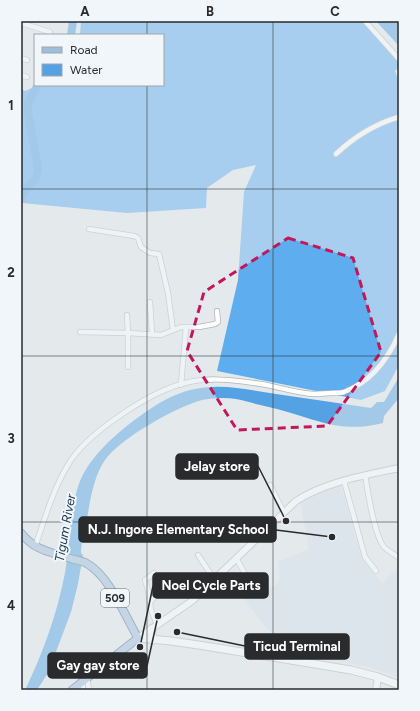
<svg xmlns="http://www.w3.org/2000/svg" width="420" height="711" font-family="Figtree,sans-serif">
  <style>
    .built { fill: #d6e0ea }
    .forest { fill: #5eadef }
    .water { fill: #54a2e4 }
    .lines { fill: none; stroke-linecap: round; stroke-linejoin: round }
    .river { stroke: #54a2e4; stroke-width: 8 }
    .minor-casing { stroke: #b0b4b8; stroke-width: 6 }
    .tertiary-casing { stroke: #b0b4b8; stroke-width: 8 }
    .secondary-casing { stroke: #b0b4b8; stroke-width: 9 }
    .primary-casing { stroke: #4b708f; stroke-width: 9 }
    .minor { stroke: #fff; stroke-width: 4.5 }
    .tertiary { stroke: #fff; stroke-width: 6 }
    .secondary { stroke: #fff; stroke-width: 7 }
    .primary { stroke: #9ebfdc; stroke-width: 7 }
    .marked { fill: none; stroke: #c2185b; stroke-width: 3; stroke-dasharray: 8 5; stroke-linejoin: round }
    .grid { fill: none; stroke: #292b2c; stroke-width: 1; stroke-opacity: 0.55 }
    .labels { text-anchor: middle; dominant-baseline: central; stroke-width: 4; stroke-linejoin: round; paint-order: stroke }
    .shield { fill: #f1f6fa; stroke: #65686a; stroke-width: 1 }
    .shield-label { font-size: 11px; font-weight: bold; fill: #292b2c }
    .water-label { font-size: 13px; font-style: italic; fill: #173853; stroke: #f1f6fa }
    .leader { fill: none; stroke: #292b2c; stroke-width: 1.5 }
    .callout-dot { fill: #292b2c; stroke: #f1f6fa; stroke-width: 1.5 }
    .callout { fill: #292b2c; stroke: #292b2c; stroke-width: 1.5 }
    .callout-label { font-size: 13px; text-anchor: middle; font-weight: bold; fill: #fff }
    .neatline { fill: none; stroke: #292b2c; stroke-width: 1.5 }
    .grid-label { font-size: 13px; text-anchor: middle; font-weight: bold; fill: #292b2c }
  </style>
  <rect width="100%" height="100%" fill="#e4e9ec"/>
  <path class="built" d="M341 485 361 556 364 561 382 583 399 566V678L369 667 311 657 290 656 233 587 247 582 248 589 266 590 276 585 280 578 278 562 309 549 300 502 304 499Z"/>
  <path class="forest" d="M81 21H364L399 63V67L395 71 399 83V365L385 391 361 400 217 371 238 280 244 192 256 165 233 170 207 188 206 208 127 213 22 203 21 199V89L25 91 39 85H163V35H80Z"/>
  <g class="water">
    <path d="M376 21H399V46Z"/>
    <path d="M399 377V398L384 416 383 423C340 434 316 419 277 409 270 407 263 406 256 404 249 402 243 400 236 399 225 397 212 398 202 400 178 406 119 439 105 460 93 477 89 506 86 526 84 536 81 543 81 553L83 555 78 584 71 612 48 673 37 690H25C43 653 57 614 65 573 70 545 69 517 77 490 84 465 103 446 122 430 143 413 168 394 195 389 222 383 249 390 276 394 308 399 340 403 371 408L377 402H384Z"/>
  </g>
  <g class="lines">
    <g class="river">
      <path d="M71 35 73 21"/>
      <path d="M21 199 26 189 36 178 38 169 28 113V103L38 85"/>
    </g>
    <defs>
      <g id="minor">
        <path d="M365 21 399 59"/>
        <path d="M21 23 50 32"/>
        <path d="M21 58 27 60"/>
        <path d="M21 75 27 77"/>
        <path d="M336 154C354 137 375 124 399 117"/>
        <path d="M89 229 134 236 138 238 141 247 150 253 159 254 168 293 173 330"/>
        <path d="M150 302 152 334"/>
        <path d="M80 332 128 333 127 315"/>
        <path d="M128 367V333L161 335 181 327H199L215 324 218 322 217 311"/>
        <path d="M181 385 186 327"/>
        <path d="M365 475C368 492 374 535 384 547 388 551 394 554 399 558"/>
        <path d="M344 481 365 557 376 571"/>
        <path d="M270 485 284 513"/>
        <path d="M35 547C45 518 54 486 71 460 91 431 151 391 185 383 207 377 232 380 254 383 274 385 294 393 314 394 320 394 326 393 332 393 336 393 341 393 344 392 371 382 388 359 399 334"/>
        <path d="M198 555 214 579"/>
        <path d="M236 558 247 577"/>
        <path d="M154 573 145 580 148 590 151 610 157 625"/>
        <path d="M150 602 166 585"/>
        <path d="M87 678 89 690"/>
        <path d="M83 690V681"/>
      </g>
      <g id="tertiary">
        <path d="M138 638 192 601 296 501C325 482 366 475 399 468"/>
        <path d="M376 690 378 677"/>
      </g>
      <g id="secondary">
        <path d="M151 629 153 640"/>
        <path d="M138 638 171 641 205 646 351 670 378 677 399 685"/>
      </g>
      <path id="primary" d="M21 533C35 551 51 552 72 559 76 560 82 561 86 563 109 575 125 616 138 638L72 690"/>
    </defs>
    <use href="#minor" class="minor-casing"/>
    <use href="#tertiary" class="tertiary-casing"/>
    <use href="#secondary" class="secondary-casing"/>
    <use href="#primary" class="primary-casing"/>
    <use href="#minor" class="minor"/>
    <use href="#tertiary" class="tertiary"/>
    <use href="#secondary" class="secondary"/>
    <use href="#primary" class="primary"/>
  </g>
  <path d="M0 0H420V711H0ZM288 238 353 258 381 352 327 426 237 430 187 351 204 292Z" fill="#e4e9ec" fill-opacity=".55" fill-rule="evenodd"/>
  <path class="marked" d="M288 238 353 258 381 352 327 426 237 430 187 351 204 292Z"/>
  <path class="grid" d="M147 21V35M273 21V690M147 85V690M21 189H399M21 356H399M21 522H399"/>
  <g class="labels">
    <rect class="shield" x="101" y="589" width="28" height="18" rx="3"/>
    <g class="shield-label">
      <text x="115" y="598">509</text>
    </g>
    <g class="water-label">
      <text transform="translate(65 528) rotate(-80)">Tigum River</text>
    </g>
  </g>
  <path class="leader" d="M286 521L258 466M332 537L276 530M140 647L153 586M177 632L245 646M158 616L147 666"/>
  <g class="callout-dot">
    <circle cx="286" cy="521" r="4"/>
    <circle cx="332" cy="537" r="4"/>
    <circle cx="140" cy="647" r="4"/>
    <circle cx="177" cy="632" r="4"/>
    <circle cx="158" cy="616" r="4"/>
  </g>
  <g class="callout">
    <rect x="176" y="454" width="82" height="25" rx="4"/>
    <rect x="79" y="517" width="197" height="25" rx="4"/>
    <rect x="153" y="573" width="115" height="25" rx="4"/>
    <rect x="245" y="634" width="104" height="25" rx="4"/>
    <rect x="48" y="653" width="99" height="25" rx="4"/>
  </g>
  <g class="callout-label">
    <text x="217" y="471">Jelay store</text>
    <text x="178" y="534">N.J. Ingore Elementary School</text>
    <text x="211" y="590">Noel Cycle Parts</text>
    <text x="297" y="651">Ticud Terminal</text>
    <text x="98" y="670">Gay gay store</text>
  </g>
  <rect width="420" height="711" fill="none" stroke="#f1f6fa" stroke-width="44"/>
  <rect x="34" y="34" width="130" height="52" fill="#f1f6fa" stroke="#a1a5a8"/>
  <rect x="42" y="47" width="20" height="6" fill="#9ebfdc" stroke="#a1a5a8"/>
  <text x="70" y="54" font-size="12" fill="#292b2c">Road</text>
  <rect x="42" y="64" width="20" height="12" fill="#54a2e4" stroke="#a1a5a8"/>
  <text x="70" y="74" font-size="12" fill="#292b2c">Water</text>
  <rect x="22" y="22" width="376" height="667" class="neatline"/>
  <g class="grid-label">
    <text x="85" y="16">A</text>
    <text x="210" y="16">B</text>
    <text x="335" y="16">C</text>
    <text x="11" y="110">1</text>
    <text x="11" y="277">2</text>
    <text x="11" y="443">3</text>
    <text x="11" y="610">4</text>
  </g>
</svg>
